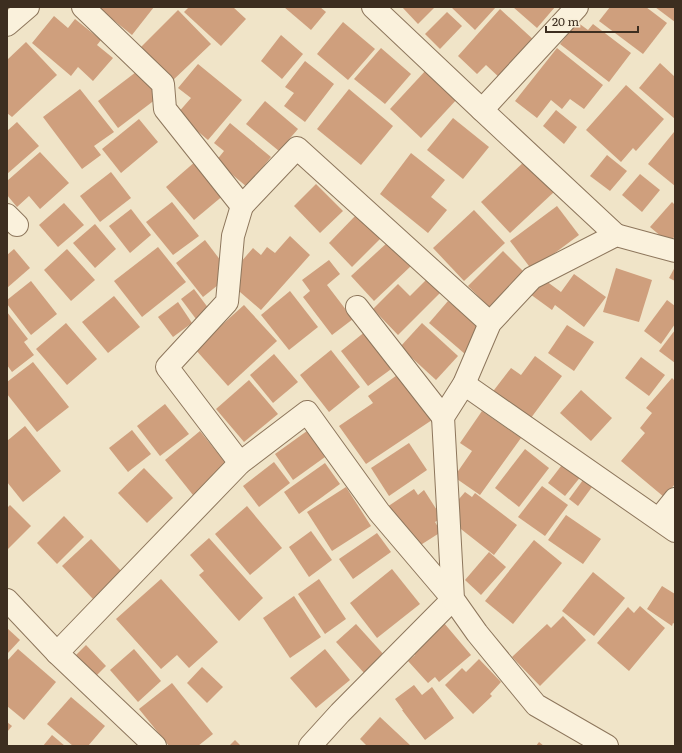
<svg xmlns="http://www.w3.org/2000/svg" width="682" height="753" font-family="Literata,serif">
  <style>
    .building { fill: #cf9f7d }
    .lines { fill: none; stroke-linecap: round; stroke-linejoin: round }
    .street-casing { stroke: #8d765c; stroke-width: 24 }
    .street { stroke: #faf1dc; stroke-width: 22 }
  </style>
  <rect width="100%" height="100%" fill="#f0e4c8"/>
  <g class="building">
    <path d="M97 7H154L132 35Z"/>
    <path d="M189 7H233L246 19 221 46 184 12Z"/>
    <path d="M284 7H320L326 12 311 30Z"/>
    <path d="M402 7H435L418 24Z"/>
    <path d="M451 7H496L475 30Z"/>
    <path d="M513 7H555L537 28Z"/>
    <path d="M610 7H646L667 23 643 54 599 21Z"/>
    <path d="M655 7H675V22Z"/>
    <path d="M500 9 536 42 502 80 486 65 477 74 458 56Z"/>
    <path d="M178 10 211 44 170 83 138 50Z"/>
    <path d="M447 12 462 26 440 49 425 34Z"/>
    <path d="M54 16 68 28 75 19 101 40 97 45 113 58 93 81 78 67 71 76 32 43Z"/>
    <path d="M343 22 375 49 348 80 317 54Z"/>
    <path d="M577 22 588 30 593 24 631 53 609 82 560 44Z"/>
    <path d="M281 35 303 54 282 79 261 61Z"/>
    <path d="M26 42 57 75 12 117 7 113V60Z"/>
    <path d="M381 48 411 74 385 104 354 79Z"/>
    <path d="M557 48 603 85 584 109 570 99 562 109 551 100 537 118 515 101Z"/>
    <path d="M305 61 334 84 305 122 284 106 294 93 285 87Z"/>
    <path d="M660 63 675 77V119L639 88Z"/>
    <path d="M198 64 242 100 208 140 177 114 191 98 178 88Z"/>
    <path d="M140 69 160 96 118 128 98 101Z"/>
    <path d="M427 69 458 98 421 138 390 109Z"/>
    <path d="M626 85 664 119 636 151 633 148 621 162 586 130Z"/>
    <path d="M80 89 114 132 94 146 101 155 82 169 43 117Z"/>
    <path d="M349 89 393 126 361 165 317 129Z"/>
    <path d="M265 101 298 129 279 151 246 124Z"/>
    <path d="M556 110 577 127 564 144 543 126Z"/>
    <path d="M453 118 489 147 463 179 427 150Z"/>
    <path d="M139 119 158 142 121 173 102 149Z"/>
    <path d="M17 122 39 146 7 174V131Z"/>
    <path d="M230 123 271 157 247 187 216 161 224 151 214 143Z"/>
    <path d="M674 132 675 133V186L648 164Z"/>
    <path d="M40 152 69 183 40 209 29 196 17 207 7 195V181Z"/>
    <path d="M411 153 445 180 431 197 447 210 428 233 380 194Z"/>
    <path d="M607 155 627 171 610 191 590 176Z"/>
    <path d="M196 161 225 194 194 220 166 187Z"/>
    <path d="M525 161 554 192 510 233 481 202Z"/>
    <path d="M111 172 131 198 100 222 80 196Z"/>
    <path d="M640 174 660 190 642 212 622 195Z"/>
    <path d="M316 184 343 211 320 233 294 206Z"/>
    <path d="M172 202 199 236 173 255 146 222Z"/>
    <path d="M672 202 675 205V236L669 243 650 227Z"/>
    <path d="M64 203 84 225 58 247 39 225Z"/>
    <path d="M557 206 579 235 532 270 510 241Z"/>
    <path d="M131 209 151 235 130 253 109 226Z"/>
    <path d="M474 210 505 243 464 281 433 248Z"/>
    <path d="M358 213 382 237 352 267 329 243Z"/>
    <path d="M95 224 116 249 95 268 73 243Z"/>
    <path d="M290 236 310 255 261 310 233 286 241 277 234 270 253 248 261 255 267 247 275 253Z"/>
    <path d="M205 240 224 265 228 277 203 297 176 263Z"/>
    <path d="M388 242 411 266 374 301 351 276Z"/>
    <path d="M158 247 186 282 142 317 114 281Z"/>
    <path d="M14 249 30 268 7 288V255Z"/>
    <path d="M67 249 95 280 71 301 44 270Z"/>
    <path d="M503 251 524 272 489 307 468 286Z"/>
    <path d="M329 260 340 274 327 285 353 319 332 335 303 297 310 291 302 280Z"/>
    <path d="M675 267V281L669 278Z"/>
    <path d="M616 268 652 280 639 322 603 312Z"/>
    <path d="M574 274 606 297 584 327 555 305 552 310 530 294 542 278 561 292Z"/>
    <path d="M428 278 442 291 398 335 373 309 398 284 410 296Z"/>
    <path d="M31 281 57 314 31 335 7 304V300Z"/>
    <path d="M194 289 209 309 196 319 181 299Z"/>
    <path d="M290 291 318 327 289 350 261 315Z"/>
    <path d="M114 296 140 327 108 353 82 322Z"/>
    <path d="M667 300 675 306V324L661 344 644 331Z"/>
    <path d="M448 301 484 331 465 354 429 323Z"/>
    <path d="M178 302 192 323 173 337 158 317Z"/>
    <path d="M244 305 277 341 228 386 195 349Z"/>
    <path d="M7 312 28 339 24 342 34 355 12 372 7 365Z"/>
    <path d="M66 323 97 359 67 385 36 349Z"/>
    <path d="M422 323 458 356 436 380 400 347Z"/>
    <path d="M567 325 594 342 574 371 548 353Z"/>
    <path d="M675 330V363L659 351Z"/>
    <path d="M366 331 394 367 368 386 341 351Z"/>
    <path d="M331 350 360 387 329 412 300 375Z"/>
    <path d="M274 354 298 382 273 403 250 375Z"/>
    <path d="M535 356 562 376 528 422 491 394 511 368 521 375Z"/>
    <path d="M641 357 665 375 649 396 625 378Z"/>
    <path d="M33 362 69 407 37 432 7 394V382Z"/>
    <path d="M400 373 432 420 366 464 339 426 373 403 368 396Z"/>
    <path d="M672 378 675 381V484L664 497 621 461 645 433 640 428 652 413 646 408Z"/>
    <path d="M249 380 278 414 244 442 216 409Z"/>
    <path d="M581 390 612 418 591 441 560 413Z"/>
    <path d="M165 404 189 434 160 456 137 426Z"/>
    <path d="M482 411 521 438 480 495 454 477 472 451 460 443Z"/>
    <path d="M25 426 61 471 23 502 7 482V441Z"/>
    <path d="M132 430 151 454 128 472 109 448Z"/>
    <path d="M200 431 229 467 193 495 165 460Z"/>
    <path d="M307 431 325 457 293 480 275 454Z"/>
    <path d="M409 443 427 470 389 496 371 468Z"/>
    <path d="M525 449 549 468 519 507 495 488Z"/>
    <path d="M565 461 582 475 565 496 548 483Z"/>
    <path d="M274 462 290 483 259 507 243 486Z"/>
    <path d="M325 463 340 484 299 514 284 492Z"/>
    <path d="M144 468 173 498 147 523 118 493Z"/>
    <path d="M583 480 592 487 578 506 569 499Z"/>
    <path d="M542 486 568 505 545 536 518 517Z"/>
    <path d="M346 487 371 526 332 551 307 512Z"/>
    <path d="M414 489 418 495 424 490 442 518 435 522 441 532 419 546 387 507Z"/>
    <path d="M465 492 472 497 475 493 517 525 494 555 452 522 460 512 453 506Z"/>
    <path d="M10 505 31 526 7 550V508Z"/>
    <path d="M247 506 282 548 250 575 215 534Z"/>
    <path d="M566 515 601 539 583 564 548 540Z"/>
    <path d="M64 516 84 537 57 564 37 543Z"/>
    <path d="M311 531 332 560 309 577 289 547Z"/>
    <path d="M377 533 391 552 353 579 339 559Z"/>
    <path d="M209 538 263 598 239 621 199 575 204 571 190 555Z"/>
    <path d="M91 539 122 572 93 599 62 566Z"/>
    <path d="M534 540 562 563 513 624 485 601Z"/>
    <path d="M489 552 506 567 481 595 465 580Z"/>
    <path d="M392 569 420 604 377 638 350 603Z"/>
    <path d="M593 572 625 598 594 636 562 611Z"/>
    <path d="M161 579 218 642 189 668 177 655 161 669 116 619Z"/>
    <path d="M319 579 346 619 325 634 298 594Z"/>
    <path d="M662 586 675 594V624L673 623 672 626 647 609Z"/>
    <path d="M294 596 321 637 290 658 263 618Z"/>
    <path d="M640 606 665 628 629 671 597 643 628 607 634 613Z"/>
    <path d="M563 616 586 640 540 686 512 657 547 624 551 628Z"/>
    <path d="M444 623 471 655 439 682 435 677 428 683 408 661 415 655 412 651Z"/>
    <path d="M356 624 385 656 365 674 336 642Z"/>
    <path d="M7 628 20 640 7 654Z"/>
    <path d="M86 645 106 666 94 678 74 657Z"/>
    <path d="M18 649 56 682 24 720 7 706V661Z"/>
    <path d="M134 649 161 681 138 702 110 670Z"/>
    <path d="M325 649 350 680 316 708 290 678Z"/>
    <path d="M479 659 501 682 490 694 492 696 473 714 445 685 462 668 466 672Z"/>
    <path d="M202 667 223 687 207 703 187 683Z"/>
    <path d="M172 683 213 734 198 746H169L139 709Z"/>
    <path d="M414 685 422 695 432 687 454 718 425 740 405 714 402 710H403L395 699Z"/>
    <path d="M71 697 105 726 88 746H73L47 724Z"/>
    <path d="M380 717 411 746H367L360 739Z"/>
    <path d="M7 722 12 726 7 732Z"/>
    <path d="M52 735 65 746H43Z"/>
    <path d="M235 740 241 746H229Z"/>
    <path d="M539 742 544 746H536Z"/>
  </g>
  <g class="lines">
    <defs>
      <g id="street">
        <path d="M83 7 163 84 165 109 242 206 297 148 490 323"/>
        <path d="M373 7 482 110 616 235"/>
        <path d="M7 25 28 7"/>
        <path d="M482 110 577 7"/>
        <path d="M7 215 17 225"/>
        <path d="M357 307 443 417"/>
        <path d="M464 384 675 531"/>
        <path d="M240 463 167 367 227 302 233 236 242 206"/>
        <path d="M659 519 675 499"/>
        <path d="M7 600 57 653 155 746"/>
        <path d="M57 653 240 463 307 412 379 512 453 599 340 713 310 746"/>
        <path d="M607 746 536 705 477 633 453 599 443 417 464 384 490 323 532 278 616 235 675 251"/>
      </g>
    </defs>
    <use href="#street" class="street-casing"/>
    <use href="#street" class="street"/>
  </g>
  <rect width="682" height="753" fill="none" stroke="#3d2e20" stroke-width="16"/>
  <path d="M546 26v6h92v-6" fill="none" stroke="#3d2e20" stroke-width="2"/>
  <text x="552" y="26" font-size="12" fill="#3d2e20" stroke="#f7eed8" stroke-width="3" paint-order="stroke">20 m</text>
</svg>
